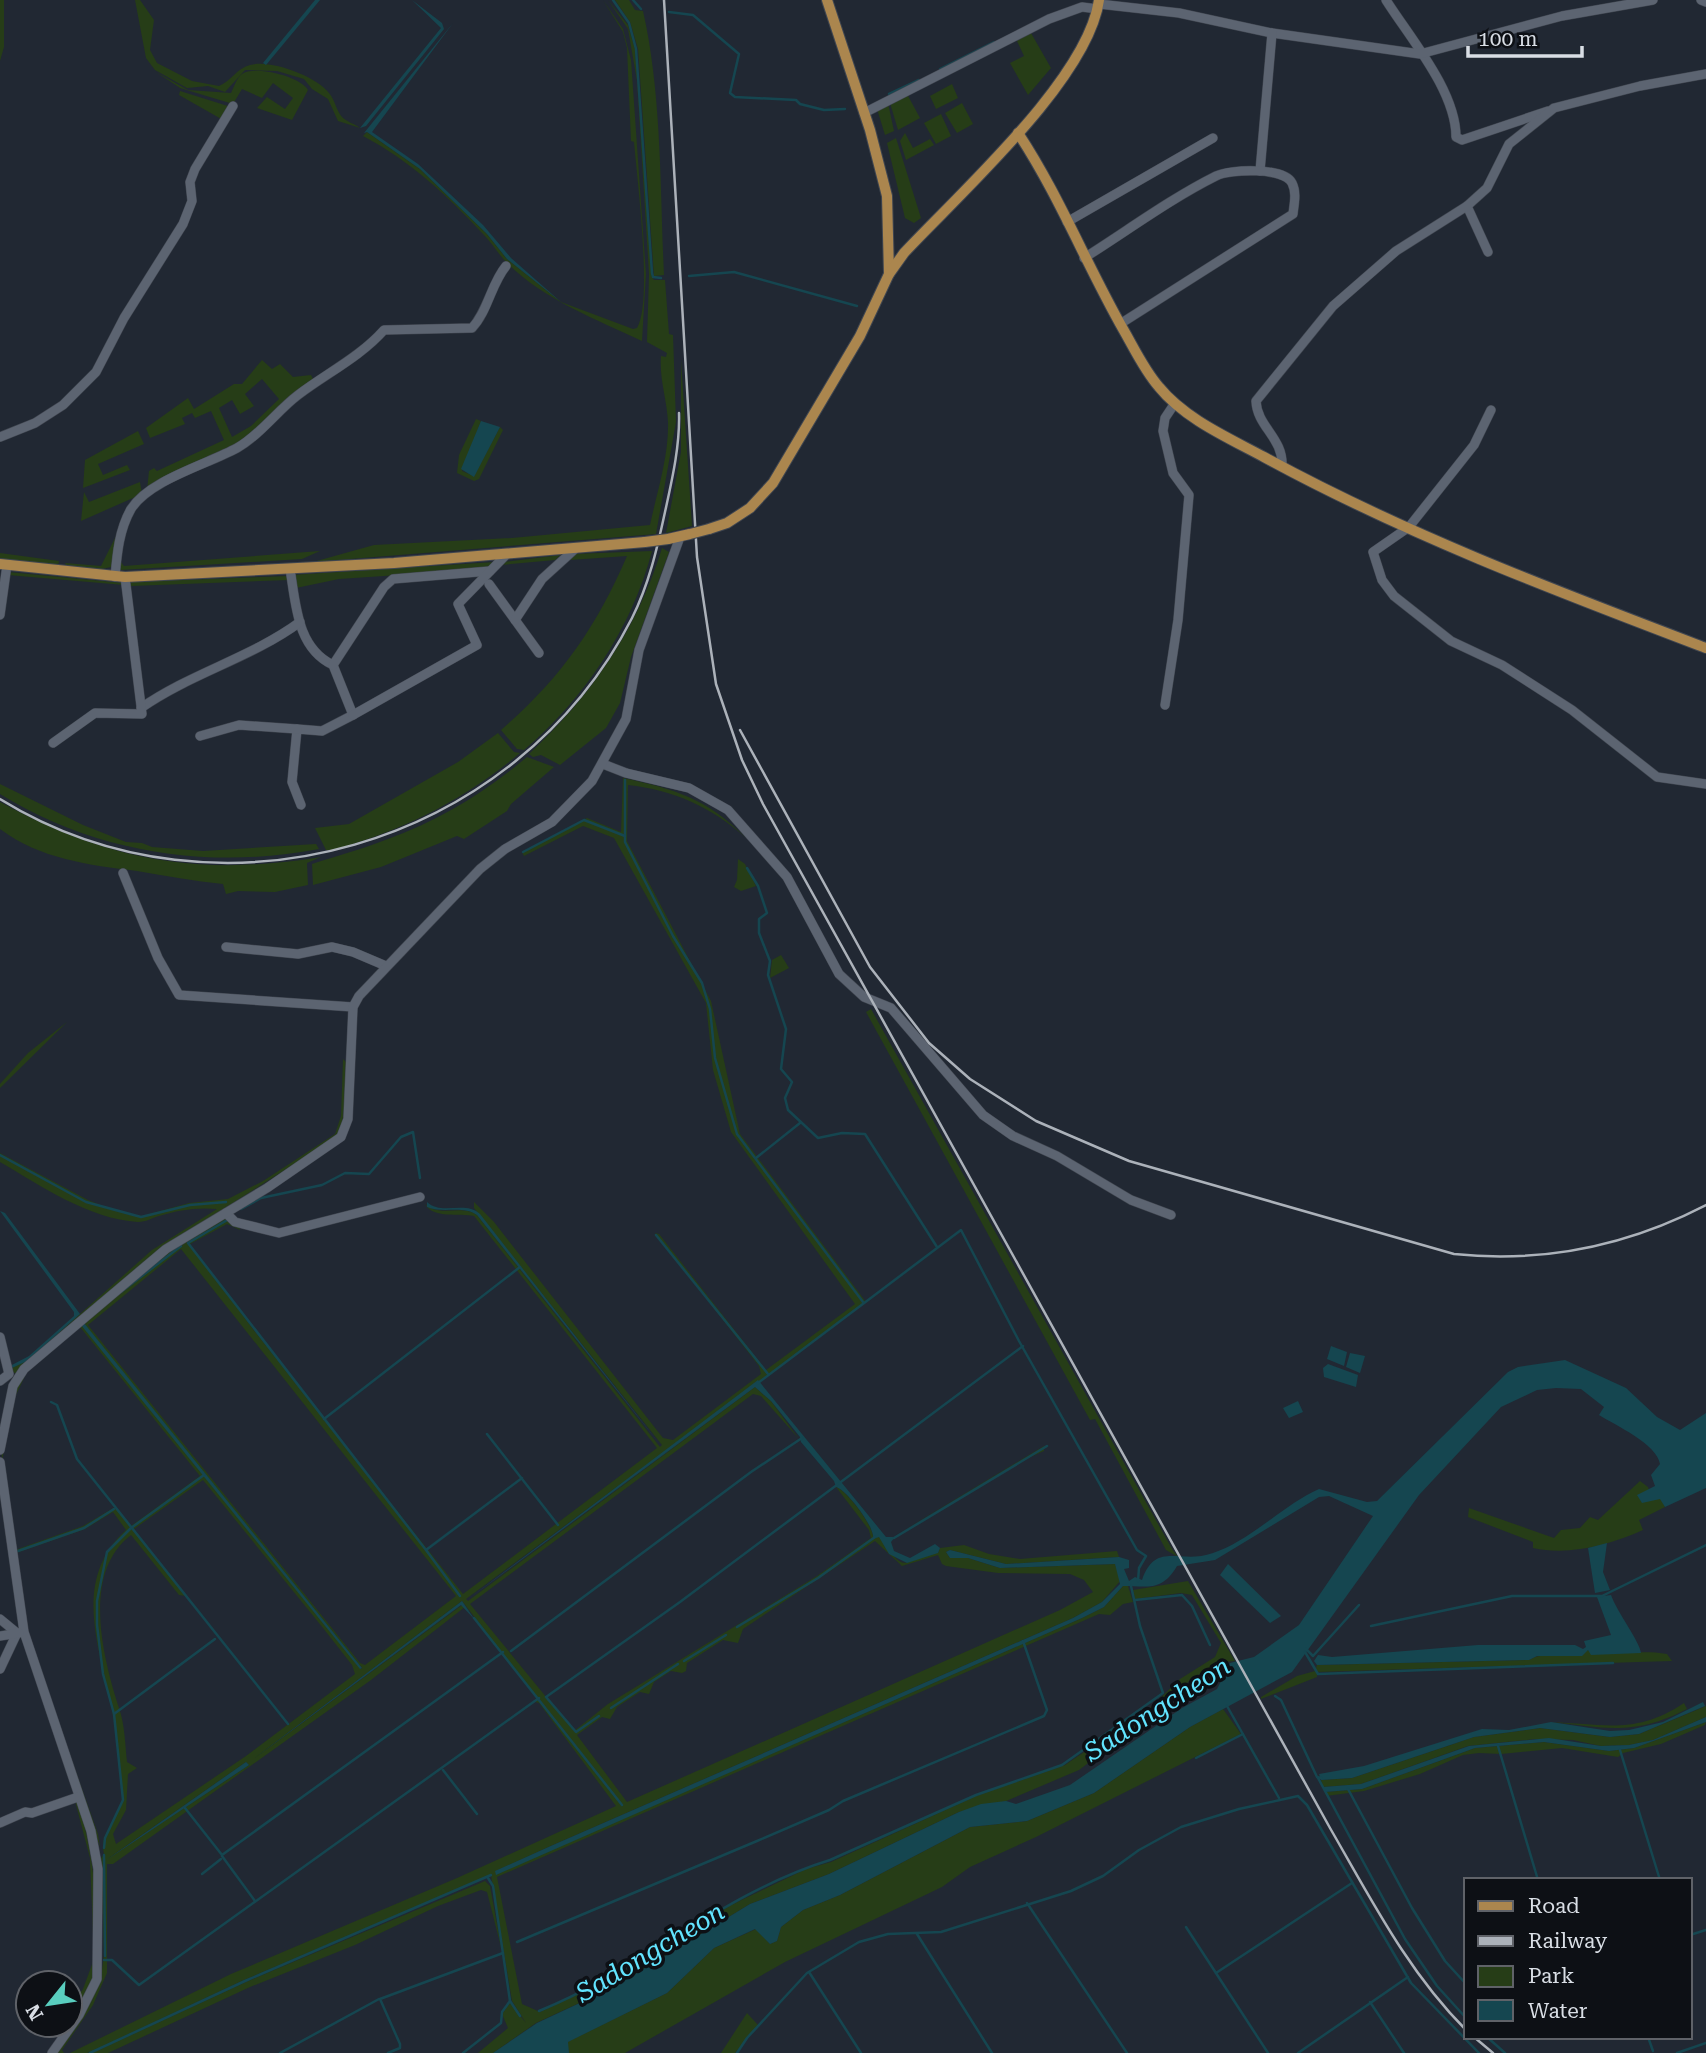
<svg xmlns="http://www.w3.org/2000/svg" width="1706" height="2053" font-family="'Roboto Serif',serif">
  <style>
    .green { fill: #263d17; fill-rule: evenodd }
    .water { fill: #154650 }
    .lines { fill: none; stroke-linecap: round; stroke-linejoin: round }
    .stream { stroke: #154650; stroke-width: 2.5 }
    .minor-casing { stroke: #404650; stroke-width: 10 }
    .major-casing { stroke: #404650; stroke-width: 12 }
    .minor { stroke: #5c6471; stroke-width: 9 }
    .major { stroke: #ab864e; stroke-width: 10 }
    .rail { stroke: #acb2ba; stroke-width: 2.5 }
    .major-bridge-casing { stroke: #404650; stroke-width: 12; stroke-linecap: butt }
    .major-bridge { stroke: #ab864e; stroke-width: 10 }
    .labels { text-anchor: middle; dominant-baseline: central; stroke-width: 7; stroke-linejoin: round; paint-order: stroke }
    .water-label { font-size: 26px; font-style: italic; fill: #62e4ff; stroke: #0d1015 }
  </style>
  <rect width="100%" height="100%" fill="#212833"/>
  <g class="green">
    <path d="M0 0H4V47L0 61Z"/>
    <path d="M135 0H140L154 20 150 50 157 63 192 81 219 86C231 81 236 69 250 65 270 59 316 76 329 93 335 100 336 110 342 117 347 122 355 124 360 128L338 121 328 99 312 89 304 79 277 71 245 70 225 92 208 86 187 88 155 70 146 58Z"/>
    <path d="M603 0 623 29 631 60 646 274 642 341C596 319 544 300 507 263 499 255 492 243 483 234 448 196 409 160 363 136L367 132 420 169 487 234 507 259 561 302 633 329 637 328C653 302 637 178 634 142L631 141 627 48 623 32Z"/>
    <path d="M608 0 628 25 635 49 652 277 654 280H665L669 334 673 335 676 422 656 534 313 562 374 545 512 538 650 525C657 492 669 456 668 422 667 400 659 378 661 356L666 357 667 353 647 342 649 274 637 81 628 29Z"/>
    <path d="M615 0H629L635 10 643 11C662 94 660 190 664 275L654 276 638 49 630 22Z"/>
    <path d="M1031 33 1051 68 1028 95 1010 63 1024 56 1017 41Z"/>
    <path d="M156 72 188 90 231 93C234 87 237 77 242 74 255 65 301 77 308 90L292 120 257 108 267 97 285 109 293 98 273 83 262 98 242 89 233 104 180 88Z"/>
    <path d="M952 84 958 98 936 109 930 96Z"/>
    <path d="M180 91 231 107 223 120 179 95Z"/>
    <path d="M907 94 920 118 898 130 890 103Z"/>
    <path d="M888 103 894 131 885 135 877 109Z"/>
    <path d="M962 103 973 124 957 133 945 113Z"/>
    <path d="M941 114 951 136 936 144 924 123Z"/>
    <path d="M905 133 913 148 930 139 934 145 906 160 900 141Z"/>
    <path d="M896 138 921 218 914 223 905 218 887 143Z"/>
    <path d="M262 360 272 369 280 364 293 377 311 375 314 381 238 446 147 491 149 471 154 468 157 471 224 440 211 411 195 418 192 413 182 418 185 424 150 438 146 428 188 398 194 409 234 384H242ZM262 379 279 399 251 426 232 437 219 408 232 400 240 414 254 406 245 394Z"/>
    <path d="M681 360 692 526 666 533 681 452Z"/>
    <path d="M476 419 481 421 462 471 474 476 500 427 503 430 479 479 474 481 457 473 459 455Z"/>
    <path d="M138 431 144 444 98 464 103 475 127 465 130 470 83 488 85 460Z"/>
    <path d="M140 482 142 494 81 521 84 492 89 502Z"/>
    <path d="M133 511 122 544 121 562 124 566 320 551 302 559 120 570V544Z"/>
    <path d="M123 522 111 567 102 569 67 567 65 563 101 566Z"/>
    <path d="M662 548 669 552 631 657 620 703 606 728 560 765 541 755 533 757 529 754C591 696 637 630 662 548Z"/>
    <path d="M652 551C632 628 584 699 524 750L517 749 501 730C560 679 596 628 627 556L570 560 557 565 574 554Z"/>
    <path d="M0 553 59 561 58 566 0 560Z"/>
    <path d="M561 555 555 560 501 565 503 562Z"/>
    <path d="M495 562 488 569 339 579 296 588 292 575Z"/>
    <path d="M8 572 124 583V585L8 575Z"/>
    <path d="M289 576V580L131 586 130 582Z"/>
    <path d="M498 733 514 752 520 753C464 800 404 830 333 850H326L315 828 349 824 458 762Z"/>
    <path d="M527 757 554 767 511 804 507 811 464 839 457 836 381 867 313 885 312 864C336 856 363 849 388 839 440 820 485 792 527 757Z"/>
    <path d="M623 778C675 789 708 799 746 838 712 807 673 790 628 785L627 841 711 1001 740 1134 866 1302 466 1599 468 1601 755 1387 771 1401 799 1439 761 1396 753 1394 470 1604 574 1731 608 1704 817 1576 871 1538 869 1530 836 1487C846 1489 876 1529 873 1539L879 1536C911 1584 902 1553 938 1553L940 1548 964 1545 989 1554 1020 1559 1117 1551 1119 1557 1006 1564 950 1550 946 1552 950 1558H968L1000 1568 1115 1564 1121 1580 1102 1602 1073 1618 553 1845 496 1871V1874L1082 1618 1104 1607 1123 1586H1128L1133 1602 1123 1604 1110 1615 1099 1614 497 1877 522 2004 540 2012 616 1976 729 1906 806 1869 831 1862 976 1796 1065 1765 1152 1706 1180 1679 1215 1657 1221 1643 1192 1595 1181 1593 1135 1599 1133 1590 1188 1581 1235 1661 1224 1662 1192 1678 1165 1705 1079 1770 1006 1801 959 1812 829 1874 750 1904 614 1987 536 2023 493 2053H478L508 2028 502 2014 510 2003 526 2023 512 2001 491 1875 244 1980 99 2048 87 2053H70L231 1974 457 1878 616 1806 539 1703 535 1702 537 1697 462 1601 252 1760 462 1605 465 1607 371 1680 113 1864H107V1973L93 2005 62 2050 64 2053H56L100 1983 104 1955 101 1858 104 1854C98 1830 123 1818 122 1795 121 1769 118 1741 113 1716 102 1652 69 1582 126 1530L113 1512 85 1529 16 1553 27 1633 98 1834 100 1847 25 1632 1 1450 10 1401 15 1386 26 1371 175 1247 226 1217 239 1226 240 1230 227 1224 190 1244 253 1329 463 1594 657 1448 474 1216C459 1213 433 1219 425 1204 440 1218 462 1204 477 1215L660 1447 662 1445 474 1208V1202L494 1222 663 1438 673 1440 761 1374 759 1366 655 1233 659 1234 766 1370 855 1304 731 1132 713 1070 706 1003 614 838 583 826 524 856 522 852 587 818 621 832ZM181 1249 456 1596 365 1665 360 1663 88 1325ZM84 1324 362 1668 361 1669 82 1325ZM80 1327 200 1476 131 1526 115 1507 83 1526 15 1550 2 1461 14 1399 27 1372ZM203 1480 323 1628 352 1665 355 1674 246 1756 116 1844 113 1834 126 1810 128 1774 137 1768 127 1762C125 1745 125 1725 119 1708 103 1658 81 1573 131 1535L179 1595 186 1596 134 1529ZM875 1541 902 1566 938 1555 942 1564 946 1566 998 1573 1070 1574 1084 1580 1093 1592 1060 1610 627 1802 577 1735 602 1717 610 1719 617 1707 640 1692 649 1694 654 1682 671 1671 682 1673 686 1671 687 1663 723 1640 738 1643 743 1629ZM246 1762 249 1765 106 1860Z"/>
    <path d="M0 784 83 825 126 842 142 843 152 847 203 851 316 844 319 849C210 870 95 853 0 794Z"/>
    <path d="M0 802C109 861 199 877 321 857L307 863 308 885 275 892 238 891 226 894 223 884C194 881 166 876 137 871 89 865 40 859 0 829Z"/>
    <path d="M738 859 745 864 756 886 741 891 734 887 737 880Z"/>
    <path d="M781 955 789 968 770 978 772 960Z"/>
    <path d="M871 1009 1172 1549 1178 1557 1166 1550 1095 1419 1090 1420 866 1012Z"/>
    <path d="M67 1022 0 1088V1084L28 1053Z"/>
    <path d="M343 1059 346 1062C344 1088 348 1113 337 1137L166 1245 17 1374 13 1372 12 1368 36 1353 152 1250 217 1209C198 1207 178 1210 159 1216 152 1218 146 1222 138 1222 89 1219 41 1186 0 1162V1153L88 1200 113 1210 142 1216 189 1203 228 1199 263 1181 335 1134 341 1116Z"/>
    <path d="M1044 1446V1451L1019 1462 894 1536Z"/>
    <path d="M1640 1481 1648 1487 1652 1499H1661L1665 1507 1639 1520 1643 1530C1610 1545 1569 1556 1533 1548V1542L1468 1517 1469 1508 1554 1538 1561 1530 1580 1528 1590 1517 1598 1520Z"/>
    <path d="M1588 1650C1615 1657 1639 1649 1667 1654L1672 1661 1317 1672V1677L1261 1699V1697L1297 1676 1315 1671 1317 1665 1529 1660C1546 1649 1570 1661 1588 1650Z"/>
    <path d="M1684 1703 1687 1709C1635 1736 1606 1728 1551 1722 1605 1724 1636 1735 1684 1703Z"/>
    <path d="M1706 1706V1717L1653 1740 1629 1745 1601 1746 1573 1740 1536 1739 1468 1746 1361 1784 1323 1787 1321 1780 1352 1778 1474 1737 1540 1728 1610 1737 1639 1734Z"/>
    <path d="M1223 1709 1241 1734 1036 1837 970 1867 942 1887 785 1962 625 2053H569L567 2042 667 1993 714 1948 756 1929 770 1944 777 1941 781 1927 803 1910 840 1895 970 1827 1027 1821 1094 1793 1190 1727Z"/>
    <path d="M1706 1722 1705 1725 1661 1744 1623 1753 1618 1757 1562 1748 1501 1754 1479 1753 1463 1755 1420 1774 1364 1791 1326 1796 1325 1792 1362 1789 1475 1748 1544 1742 1609 1751 1634 1748Z"/>
    <path d="M75 1801H79C91 1849 102 1915 96 1964 93 1984 81 2001 70 2018V2008L83 1989 94 1959 90 1858Z"/>
    <path d="M485 1881 490 1886 502 1951 487 1892 481 1890 438 1906 355 1945 250 1987 108 2053H92L246 1982Z"/>
    <path d="M747 2013 758 2025 735 2053H721Z"/>
  </g>
  <g class="water">
    <path d="M315 0H320L266 65 263 63Z"/>
    <path d="M412 0 442 23 444 29 366 126 360 128 441 28Z"/>
    <path d="M453 23 372 132 418 164 483 225 511 258 561 302 507 259 487 234 420 169 367 132 364 133Z"/>
    <path d="M481 421 500 427 474 477 461 469Z"/>
    <path d="M427 1202C442 1216 465 1200 480 1214L662 1447 477 1215C463 1205 443 1214 427 1207Z"/>
    <path d="M0 1211 5 1213 80 1314 27 1361 12 1368 10 1366 29 1356 74 1316V1312Z"/>
    <path d="M84 1323 362 1668 360 1669 81 1325Z"/>
    <path d="M1331 1346 1347 1352 1344 1366 1327 1359Z"/>
    <path d="M1350 1353 1365 1356 1360 1373 1346 1367Z"/>
    <path d="M1565 1360 1626 1388 1657 1417 1680 1430 1706 1413V1488L1665 1507 1660 1499 1642 1503 1637 1495 1655 1486 1651 1475 1660 1464C1657 1444 1615 1425 1599 1415L1604 1407 1581 1389 1556 1388 1537 1390 1501 1407 1419 1495 1292 1672 1190 1727 1094 1793 1027 1821 970 1827 840 1895 803 1910 781 1927 777 1941 770 1944 755 1929 714 1948 667 1993 568 2042 569 2053H493L537 2023 614 1987 750 1904 829 1874 959 1812 981 1804 1006 1801 1016 1804 1070 1785 1182 1708 1217 1689 1230 1663 1254 1657 1299 1625 1373 1516 1329 1496 1319 1497 1215 1560 1177 1566C1162 1592 1147 1586 1123 1586L1104 1607 1082 1618 496 1875 495 1871 553 1845 1073 1618 1102 1602 1120 1584 1115 1564 1000 1568 968 1558H950L946 1552 950 1550 1006 1564 1119 1557 1129 1560V1568L1124 1569 1129 1581 1135 1577 1142 1580C1156 1540 1180 1565 1213 1553 1250 1541 1283 1505 1319 1489L1367 1502 1377 1501 1508 1372 1518 1367Z"/>
    <path d="M1328 1364 1358 1375 1356 1387 1324 1377 1323 1368Z"/>
    <path d="M758 1380 886 1537H895L891 1542 894 1551 910 1558 935 1544 940 1548 938 1553 907 1563 889 1554 879 1537 873 1539C876 1528 846 1489 836 1487L834 1481 801 1442 800 1437 771 1401 755 1387 467 1600Z"/>
    <path d="M1298 1401 1303 1412 1289 1418 1283 1408Z"/>
    <path d="M1607 1543 1603 1572 1610 1590 1595 1593 1588 1548Z"/>
    <path d="M1228 1564 1281 1616 1270 1623 1220 1575Z"/>
    <path d="M1611 1595C1617 1612 1640 1642 1641 1653L1591 1655 1588 1650 1582 1656H1537L1529 1660 1317 1665 1314 1661 1318 1655 1332 1657 1478 1645H1575L1583 1649 1586 1647 1584 1641 1611 1635 1597 1597Z"/>
    <path d="M462 1601 475 1620 461 1605 252 1760Z"/>
    <path d="M1703 1702 1705 1706 1639 1734 1610 1737 1540 1728 1474 1737 1352 1778 1321 1780 1319 1774 1364 1766 1482 1729 1509 1730 1551 1722 1610 1731 1629 1730 1663 1722Z"/>
    <path d="M1706 1717V1722L1634 1748 1609 1751 1544 1742 1475 1748 1362 1789 1325 1792 1323 1787 1361 1784 1469 1746 1549 1738 1601 1746 1629 1745 1653 1740Z"/>
    <path d="M246 1762 249 1765 105 1861Z"/>
  </g>
  <g class="lines">
    <g class="stream">
      <path d="M613 0 629 23 636 49 652 273 653 277 661 278"/>
      <path d="M633 0 641 9"/>
      <path d="M669 12 693 15 739 54 730 93 735 97 796 100 800 104 824 110 845 109"/>
      <path d="M940 69 994 42"/>
      <path d="M889 94 919 80"/>
      <path d="M689 276 734 272 857 306"/>
      <path d="M625 780V842L673 936 702 983 710 1009 715 1058 737 1134 863 1302"/>
      <path d="M523 852 584 820 625 836"/>
      <path d="M747 868 758 886 767 913 759 919V933L770 961 768 975 786 1029 781 1069 792 1082 785 1098 788 1110 818 1138 842 1133 865 1134 937 1247"/>
      <path d="M0 1155 86 1202 141 1217 190 1205 226 1202"/>
      <path d="M756 1158 800 1123"/>
      <path d="M241 1209 261 1198 322 1185 345 1173 369 1174 401 1137 413 1132 420 1178"/>
      <path d="M229 1219 188 1243 426 1550 522 1478"/>
      <path d="M656 1235 768 1374"/>
      <path d="M121 1292 181 1246"/>
      <path d="M758 1383 961 1230 1019 1341 1137 1550 1146 1556 1139 1568 1138 1581"/>
      <path d="M51 1402 57 1405 77 1459 288 1724"/>
      <path d="M324 1419 520 1267"/>
      <path d="M487 1434 558 1525"/>
      <path d="M894 1538 1047 1446"/>
      <path d="M426 1550 460 1596"/>
      <path d="M18 1551 84 1528 114 1509"/>
      <path d="M1135 1600 1182 1595 1192 1606 1210 1645"/>
      <path d="M474 1618 622 1805"/>
      <path d="M1371 1626 1512 1596H1602L1706 1545"/>
      <path d="M737 1627 818 1578 875 1537"/>
      <path d="M1306 1649 1313 1656 1359 1605"/>
      <path d="M511 1651 751 1472 802 1438"/>
      <path d="M1305 1652 1318 1674 1613 1663"/>
      <path d="M684 1661 726 1635"/>
      <path d="M1275 1696 1281 1700 1317 1777 1321 1778"/>
      <path d="M1227 1706 1279 1798"/>
      <path d="M611 1708 678 1664"/>
      <path d="M114 1714 215 1639"/>
      <path d="M599 1716 576 1732 546 1697 680 1602 1023 1346"/>
      <path d="M1498 1746 1538 1880"/>
      <path d="M1620 1750 1660 1880"/>
      <path d="M1196 1758 1243 1734"/>
      <path d="M443 1770 477 1814"/>
      <path d="M1318 1778 1405 1939 1437 1986 1466 2018"/>
      <path d="M1348 1789 1412 1908 1445 1961 1466 1984"/>
      <path d="M185 1808 222 1855 503 1652"/>
      <path d="M104 1848 105 1838 123 1800 114 1714 103 1674 97 1625V1601L107 1552 131 1528 204 1475"/>
      <path d="M104 1855 105 1956"/>
      <path d="M222 1856 255 1901"/>
      <path d="M202 1874 221 1859"/>
      <path d="M488 1878 493 1886 510 2001 520 2016"/>
      <path d="M1027 1903 1127 2053"/>
      <path d="M1186 1927 1268 2053"/>
      <path d="M917 1934 992 2053"/>
      <path d="M1690 1935 1706 1930"/>
      <path d="M517 1942 757 1841 829 1810 843 1801 1044 1716 1047 1710 1023 1641"/>
      <path d="M104 1960H112L139 1985 539 1698"/>
      <path d="M809 1972 861 2053"/>
      <path d="M1216 1973 1352 1883"/>
      <path d="M1370 2002 1404 2053"/>
      <path d="M539 2011C641 1970 725 1892 830 1860L976 1795 1062 1765 1163 1693 1140 1626 1131 1586"/>
      <path d="M1487 2037 1505 2053"/>
      <path d="M1648 2037 1653 2051"/>
      <path d="M90 2053 245 1981 491 1875"/>
      <path d="M280 2053 379 1999"/>
      <path d="M388 2053 400 2048V2044L380 1999 503 1953"/>
      <path d="M463 2053 501 2023 502 2012 510 2001"/>
      <path d="M737 2053 747 2038 807 1973 859 1942 888 1934 941 1932 1071 1891 1103 1876 1139 1850 1181 1827 1239 1809 1298 1796 1307 1805 1411 1983 1479 2053"/>
      <path d="M1298 2053 1408 1977"/>
      <path d="M1677 2053 1706 2043"/>
    </g>
    <defs>
      <g id="minor">
        <path d="M1386 0C1410 38 1456 91 1456 137L1462 140 1548 111"/>
        <path d="M1701 0 1706 2"/>
        <path d="M1099 4 1179 13 1272 33 1420 54 1562 16 1653 0"/>
        <path d="M864 113 1049 19 1082 7 1098 9"/>
        <path d="M1260 171 1272 33"/>
        <path d="M1467 206 1488 252"/>
        <path d="M1067 222 1213 138"/>
        <path d="M1084 258C1127 231 1170 199 1216 176 1230 169 1284 167 1292 183 1297 193 1294 204 1293 214L1120 324"/>
        <path d="M1491 410 1474 445 1409 527 1373 552 1382 580 1394 596 1451 641 1502 665 1572 710 1657 777 1706 784"/>
        <path d="M0 437 35 423 63 405 96 372 124 318 183 224 192 201 190 182 195 169 233 106"/>
        <path d="M1282 467C1284 438 1257 427 1256 401L1333 306 1396 251 1467 206 1487 188 1509 144 1554 108 1640 86 1706 74"/>
        <path d="M290 569C296 605 297 648 333 665L353 715 322 731 297 729 292 782 301 805"/>
        <path d="M115 577C117 554 119 530 131 509 149 480 208 464 237 448 260 435 278 410 298 395 327 373 360 357 384 330L472 328C488 311 491 284 506 266"/>
        <path d="M489 584 539 653"/>
        <path d="M0 615 7 565"/>
        <path d="M515 620 542 579 575 549"/>
        <path d="M333 665 384 587 393 579 490 571"/>
        <path d="M1165 705 1178 620 1189 495 1173 473 1163 431 1165 418 1175 403"/>
        <path d="M141 708C191 673 251 658 300 622"/>
        <path d="M353 715 477 645 458 604 507 554"/>
        <path d="M200 736 239 725 297 729"/>
        <path d="M53 743 95 713 142 714 125 577"/>
        <path d="M603 764 626 773 689 788 728 810 787 877 839 974 864 997 891 1008 983 1115 1013 1136 1057 1156 1131 1200 1171 1215"/>
        <path d="M123 873 158 958 179 995 353 1007"/>
        <path d="M226 947 298 954 332 947 353 952 386 966"/>
        <path d="M226 1213 235 1222 279 1233 420 1197"/>
        <path d="M0 1337 9 1374 0 1381"/>
        <path d="M0 1450 13 1386 24 1369 166 1249 267 1188 341 1137 348 1119 353 1007 359 996 480 869 505 849 552 822 592 781 626 719 639 650 680 537"/>
        <path d="M0 1462 24 1632 91 1831 98 1869 97 1979 79 2015 52 2053"/>
        <path d="M0 1619 17 1633 0 1669"/>
        <path d="M0 1636 19 1633"/>
        <path d="M0 1823 25 1812 32 1813 78 1797"/>
      </g>
      <g id="major">
        <path d="M827 0 870 130 887 196 889 274"/>
        <path d="M1018 133C1059 195 1086 264 1123 329 1134 348 1144 370 1159 387 1185 419 1229 438 1264 457 1405 534 1556 591 1706 648"/>
        <path d="M709 529 727 523 750 508 773 483 860 336 889 274 904 253C960 193 1088 79 1099 0"/>
        <path d="M668 539 690 534"/>
        <path d="M0 564 125 577 394 563 645 542"/>
      </g>
    </defs>
    <use href="#minor" class="minor-casing"/>
    <use href="#major" class="major-casing"/>
    <use href="#minor" class="minor"/>
    <use href="#major" class="major"/>
    <g class="rail">
      <path d="M664 0 697 557 716 684 742 760 763 804 1330 1828C1371 1899 1408 1972 1466 2030"/>
      <path d="M740 730 870 967 929 1043 970 1079 1036 1121 1129 1161 1454 1254C1542 1263 1627 1246 1706 1205"/>
      <path d="M0 799C219 934 516 846 632 618 649 584 657 549 665 512 672 480 680 446 679 413"/>
      <path d="M1474 2037 1493 2053"/>
    </g>
    <defs>
      <g id="major-bridge">
        <path d="M690 534 709 529"/>
        <path d="M645 542 668 539"/>
      </g>
    </defs>
    <use href="#major-bridge" class="major-bridge-casing"/>
    <use href="#major-bridge" class="major-bridge"/>
  </g>
  <g class="labels">
    <g class="water-label">
      <text transform="translate(1157 1709) rotate(-33)">Sadongcheon</text>
      <text transform="translate(650 1952) rotate(-31)">Sadongcheon</text>
    </g>
  </g>
  <rect x="1464" y="1878" width="228" height="161" fill="#0d1015" stroke="#5f6268" stroke-width="2"/>
  <rect x="1478" y="1901" width="35" height="10" fill="#ab864e" stroke="#5f6268" stroke-width="2"/>
  <text x="1528" y="1913" font-size="21" fill="#d9dee5">Road</text>
  <rect x="1478" y="1936" width="35" height="10" fill="#acb2ba" stroke="#5f6268" stroke-width="2"/>
  <text x="1528" y="1948" font-size="21" fill="#d9dee5">Railway</text>
  <rect x="1478" y="1966" width="35" height="21" fill="#263d17" stroke="#5f6268" stroke-width="2"/>
  <text x="1528" y="1983" font-size="21" fill="#d9dee5">Park</text>
  <rect x="1478" y="2000" width="35" height="21" fill="#154650" stroke="#5f6268" stroke-width="2"/>
  <text x="1528" y="2018" font-size="21" fill="#d9dee5">Water</text>
  <g transform="translate(49 2004) rotate(240)"><circle r="33" fill="#0d1015" stroke="#5f6268" stroke-width="2"/>
  <path d="M0-5L12 26L0 18L-12 26Z" fill="#59cebf"/>
  <text y="-10" font-size="19" font-weight="bold" text-anchor="middle" fill="#d9dee5">N</text>
  </g>
  <path d="M1468 46v10h114v-10" fill="none" stroke="#d9dee5" stroke-width="3.5"/>
  <text x="1478" y="46" font-size="21" fill="#d9dee5" stroke="#0d1015" stroke-width="5" paint-order="stroke">100 m</text>
</svg>
